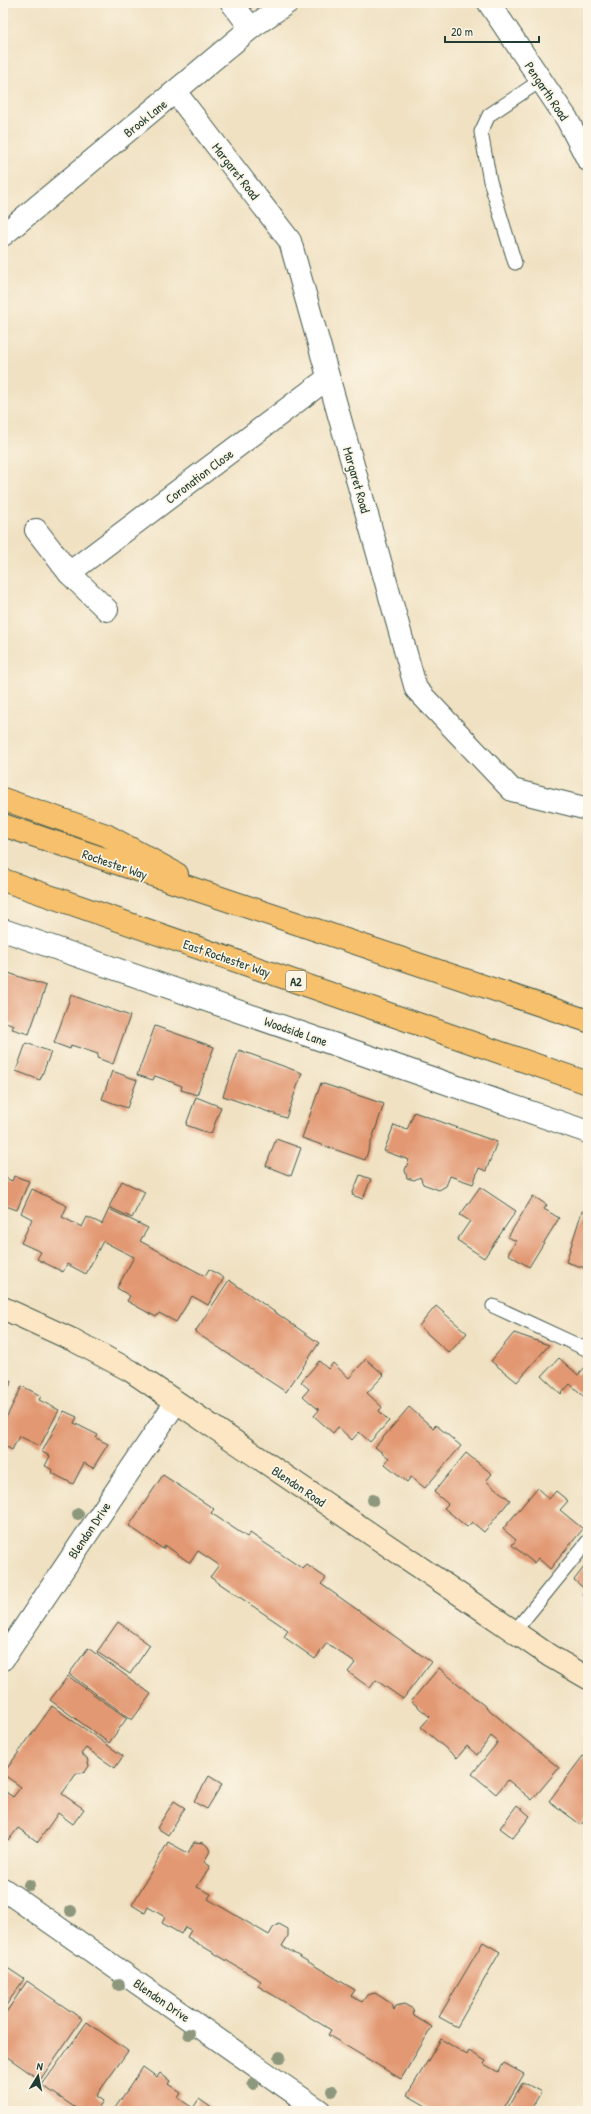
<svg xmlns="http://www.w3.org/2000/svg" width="591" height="2114" font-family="'Patrick Hand',sans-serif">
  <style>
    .building { fill: #e29872 }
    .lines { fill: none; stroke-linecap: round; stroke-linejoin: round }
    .service-casing { stroke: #3e5649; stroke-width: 15 }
    .minor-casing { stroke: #3e5649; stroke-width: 24 }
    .secondary-casing { stroke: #3e5649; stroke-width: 24 }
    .trunk-casing { stroke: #3e5649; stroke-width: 24 }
    .service { stroke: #fff; stroke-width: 13 }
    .minor { stroke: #fff; stroke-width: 22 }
    .secondary { stroke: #fce6c4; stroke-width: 22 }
    .trunk { stroke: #f7c06c; stroke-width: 22 }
    .tree { fill: #8d977c }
    .labels { text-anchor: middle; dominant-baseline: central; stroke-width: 3.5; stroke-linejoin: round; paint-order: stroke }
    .shield { fill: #fcf5e5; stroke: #617469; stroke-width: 1 }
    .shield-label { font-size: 12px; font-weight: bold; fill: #1f3d34 }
    .street-label { font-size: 13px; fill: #1f3d34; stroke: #fcf5e5 }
  </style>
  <rect width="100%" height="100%" fill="#fcf5e5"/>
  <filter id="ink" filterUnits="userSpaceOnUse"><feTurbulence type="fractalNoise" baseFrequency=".025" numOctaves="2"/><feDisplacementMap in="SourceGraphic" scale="8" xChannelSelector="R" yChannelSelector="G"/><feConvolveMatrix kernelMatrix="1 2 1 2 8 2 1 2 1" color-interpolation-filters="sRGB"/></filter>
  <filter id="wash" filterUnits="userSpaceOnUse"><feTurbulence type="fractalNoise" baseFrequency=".012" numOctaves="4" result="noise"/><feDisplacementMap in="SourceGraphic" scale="16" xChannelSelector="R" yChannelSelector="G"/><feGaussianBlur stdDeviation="0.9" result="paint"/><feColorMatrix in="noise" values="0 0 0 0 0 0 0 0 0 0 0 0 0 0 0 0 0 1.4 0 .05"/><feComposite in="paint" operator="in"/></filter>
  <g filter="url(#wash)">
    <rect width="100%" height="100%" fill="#f0e1c2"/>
    <g id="blocks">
      <g class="building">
        <path d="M3 971 46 986 29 1034 12 1029 14 1025 3 1021Z"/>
        <path d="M71 995 130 1016 113 1064 97 1058 98 1054 71 1045 70 1049 54 1043Z"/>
        <path d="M155 1026 214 1047 197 1095 181 1090 182 1086 169 1081 155 1076 153 1080 137 1075Z"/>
        <path d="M26 1043 51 1052 40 1080 16 1071Z"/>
        <path d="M239 1050 302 1073 286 1118 223 1096Z"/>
        <path d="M112 1071 137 1080 127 1108 102 1099Z"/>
        <path d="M321 1083 384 1104 365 1160 302 1138Z"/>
        <path d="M196 1097 221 1107 211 1134 186 1125Z"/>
        <path d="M414 1112 497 1142 486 1171 479 1168 473 1184 450 1176 446 1186 439 1190 423 1184 420 1177 414 1180 407 1178 405 1170 409 1160 384 1151 394 1125 407 1130Z"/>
        <path d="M276 1139 301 1148 291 1176 266 1166Z"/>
        <path d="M360 1175 371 1179 363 1199 352 1195Z"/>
        <path d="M14 1176 29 1181 17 1210 3 1205V1177L12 1181Z"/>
        <path d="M122 1181 145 1192 132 1218 109 1207Z"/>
        <path d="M480 1187 516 1211 484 1258 457 1240 470 1221 460 1215Z"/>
        <path d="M32 1189 67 1206 62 1217 82 1227 87 1217 102 1224 109 1209 148 1228 140 1241 205 1276 209 1269 224 1278 208 1305 192 1296 176 1322 159 1313 156 1317 127 1301 130 1296 117 1288 134 1257 118 1249 103 1241 86 1274 67 1264 63 1272 37 1259 41 1252 21 1243 32 1219 21 1213Z"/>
        <path d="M533 1196 547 1205 544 1209 559 1218 529 1267 508 1254 516 1241 508 1237Z"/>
        <path d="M582 1211 588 1213V1269L566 1262Z"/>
        <path d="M229 1280 319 1343 286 1392 195 1332Z"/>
        <path d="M436 1306 467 1333 449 1353 419 1326Z"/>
        <path d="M514 1333 549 1345 517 1382 491 1361Z"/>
        <path d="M559 1358 578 1375 587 1365 588 1366V1400L570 1384 561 1394 542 1376Z"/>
        <path d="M366 1359 384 1375 367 1393 382 1407 379 1411 389 1421 370 1442 359 1432 352 1440 338 1427 333 1433 314 1416 319 1410 303 1396 309 1389 301 1382 319 1361 328 1369 333 1363 349 1378Z"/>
        <path d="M3 1377 12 1381 3 1399Z"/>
        <path d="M22 1386 41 1396 39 1400 59 1410 40 1446 19 1436 12 1450 3 1445V1424Z"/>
        <path d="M409 1407 433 1428 436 1425 461 1446 425 1488 411 1477 407 1482 385 1464 389 1458 375 1447Z"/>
        <path d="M64 1411 77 1417 74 1423 98 1435 96 1438 108 1444 93 1468 84 1463 73 1484 52 1473 53 1470 45 1466 50 1456 42 1452Z"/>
        <path d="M466 1453 492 1474 486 1481 510 1500 484 1532 472 1522 467 1527 444 1508 448 1504 434 1492Z"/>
        <path d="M163 1475 214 1509 211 1513 247 1537 250 1533 303 1569 307 1565 326 1578 321 1584 431 1662 403 1699 376 1680 370 1688 348 1672 355 1663 327 1643 315 1659 284 1637 288 1630 210 1577 219 1565 198 1551 190 1563 165 1545 163 1549 129 1526Z"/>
        <path d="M537 1488 549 1499 556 1491 568 1501 560 1510 583 1529 550 1569 538 1558 534 1563 512 1545 516 1540 503 1529Z"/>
        <path d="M588 1562V1598L583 1594 586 1590 574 1580Z"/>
        <path d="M118 1622 150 1645 130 1674 97 1652Z"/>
        <path d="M88 1648 151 1694 132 1720 69 1674Z"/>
        <path d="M439 1668 559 1768 532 1800 508 1780 496 1794 472 1774 498 1742 491 1736 477 1755 467 1746 457 1758 421 1727 430 1717 411 1701Z"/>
        <path d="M68 1676 127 1718 109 1743 50 1700Z"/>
        <path d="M52 1706 123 1756 115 1768 86 1748 81 1754 87 1758 89 1766 85 1772 76 1774 62 1794 84 1809 73 1824 58 1813 38 1842 18 1828 8 1841 3 1838V1790L13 1797 21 1787 3 1774Z"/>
        <path d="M583 1756 588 1759V1815L581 1825 549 1801Z"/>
        <path d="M209 1776 222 1784 207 1809 194 1802Z"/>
        <path d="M174 1801 185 1808 168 1835 157 1828Z"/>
        <path d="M517 1805 530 1816 513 1838 500 1828Z"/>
        <path d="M168 1842 188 1853 194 1842 204 1843 208 1847 210 1851 204 1862 210 1866 197 1887 211 1894 208 1899 269 1935 273 1928 279 1924 288 1929V1936L282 1946 355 1990 351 1996 362 2002 367 1995 375 1993 392 2004 394 2010 396 2006 404 2004 413 2009 414 2016 432 2027 401 2079 328 2035 331 2030 258 1986 261 1981 187 1937 191 1930 185 1927 181 1934 162 1923 165 1917 148 1907 145 1913 132 1905Z"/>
        <path d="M483 1942 500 1952 457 2027 439 2017Z"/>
        <path d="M3 1965 24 1979 3 2010Z"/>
        <path d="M27 1981 82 2019 40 2080 3 2054V2017Z"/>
        <path d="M87 2022 128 2051 96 2096 103 2101 96 2111H80L42 2085Z"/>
        <path d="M441 2039 467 2055 469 2051 486 2061 484 2064 498 2072 504 2063 524 2074 502 2111H432L433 2110 407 2095Z"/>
        <path d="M143 2067 157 2077 160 2073 170 2081 168 2084 181 2093 178 2098 193 2108 199 2099 216 2111H120L115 2108Z"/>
        <path d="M523 2082 541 2092 533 2106 542 2111H506Z"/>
      </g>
    </g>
  </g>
  <g filter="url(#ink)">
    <use href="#blocks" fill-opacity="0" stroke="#3e5649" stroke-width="1"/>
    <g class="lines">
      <defs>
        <g id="service">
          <path d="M515 263 490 181 481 132 489 115 540 81"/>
          <path d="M493 1306 588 1350"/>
          <path d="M514 1632 588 1541"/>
        </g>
        <g id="minor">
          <path d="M232 3 251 28"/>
          <path d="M489 3 567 119 588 160"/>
          <path d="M176 93 290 241 416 689 512 790 588 809"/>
          <path d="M3 235 251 28 287 3"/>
          <path d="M36 530 69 573 107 610"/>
          <path d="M69 573 328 378"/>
          <path d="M3 930 588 1132"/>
          <path d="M3 1659 176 1402"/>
          <path d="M3 1889 320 2111"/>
        </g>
        <path id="secondary" d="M3 1308 75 1341 131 1371 490 1615 550 1656 588 1678"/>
        <g id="trunk">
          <path d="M3 799 106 835 177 874"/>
          <path d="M3 825 588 1021"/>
          <path d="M3 880 588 1083"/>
        </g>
      </defs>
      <use href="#service" class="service-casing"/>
      <use href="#minor" class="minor-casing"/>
      <use href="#secondary" class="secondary-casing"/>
      <use href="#trunk" class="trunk-casing"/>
      <use href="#service" class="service"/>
      <use href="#minor" class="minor"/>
      <use href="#secondary" class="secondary"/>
      <use href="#trunk" class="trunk"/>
    </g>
    <g class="tree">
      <circle cx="373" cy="1500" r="6"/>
      <circle cx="78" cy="1514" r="6"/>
      <circle cx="29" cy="1885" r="6"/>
      <circle cx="71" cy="1911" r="6"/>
      <circle cx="119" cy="1985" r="6"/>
      <circle cx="189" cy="2034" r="6"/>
      <circle cx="280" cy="2057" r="6"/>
      <circle cx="253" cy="2084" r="6"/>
      <circle cx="332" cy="2091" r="6"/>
    </g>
  </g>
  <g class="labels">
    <rect class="shield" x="286" y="971" width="20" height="20" rx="3"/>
    <g class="shield-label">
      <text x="296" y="981">A2</text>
    </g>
    <g class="street-label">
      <text transform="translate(547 91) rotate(56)">Pengarth Road</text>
      <text transform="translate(145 118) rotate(-39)">Brook Lane</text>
      <text transform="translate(236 171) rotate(52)">Margaret Road</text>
      <text transform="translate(199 476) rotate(-37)">Coronation Close</text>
      <text transform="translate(357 480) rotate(74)">Margaret Road</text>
      <text transform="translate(115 864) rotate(19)">Rochester Way</text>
      <text transform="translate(227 958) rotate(19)">East Rochester Way</text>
      <text transform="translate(296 1031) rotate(19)">Woodside Lane</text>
      <text transform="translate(299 1486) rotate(34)">Blendon Road</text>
      <text transform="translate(89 1530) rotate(-56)">Blendon Drive</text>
      <text transform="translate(162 2000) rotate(35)">Blendon Drive</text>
    </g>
  </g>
  <rect width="591" height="2114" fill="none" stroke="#fcf5e5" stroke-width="16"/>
  <g transform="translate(38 2076) rotate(10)" stroke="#fcf5e5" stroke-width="3" paint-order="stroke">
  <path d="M0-3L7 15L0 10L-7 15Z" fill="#1f3d34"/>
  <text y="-6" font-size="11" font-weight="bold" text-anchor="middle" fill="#1f3d34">N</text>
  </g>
  <path d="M445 36v6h94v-6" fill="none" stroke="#1f3d34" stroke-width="2"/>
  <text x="451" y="36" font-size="12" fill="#1f3d34" stroke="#fcf5e5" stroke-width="3" paint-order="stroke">20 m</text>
</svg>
